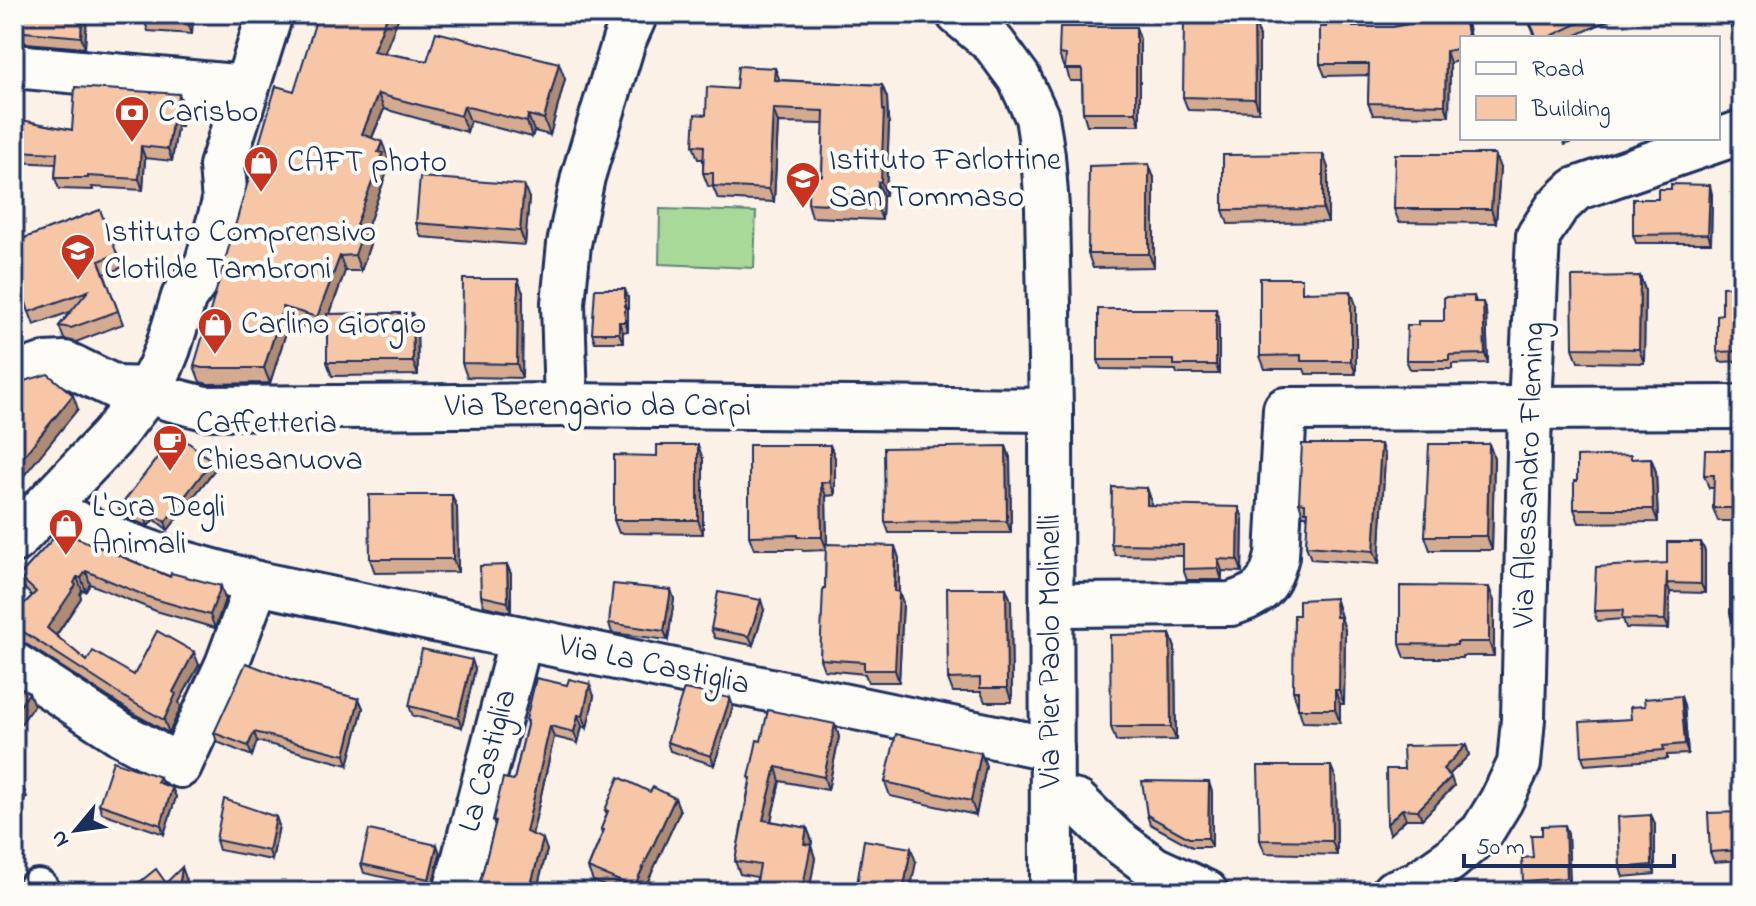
<svg xmlns="http://www.w3.org/2000/svg" width="1756" height="906" font-family="'Indie Flower',sans-serif">
  <style>
    .green { fill: #a8d999; stroke: #62847c; stroke-width: 2 }
    .lines { fill: none; stroke-linecap: round; stroke-linejoin: round }
    .minor-casing { stroke: #1b2f5e; stroke-width: 48 }
    .major-casing { stroke: #1b2f5e; stroke-width: 50 }
    .minor { stroke: #fdfcf7; stroke-width: 42 }
    .major { stroke: #fdfcf7; stroke-width: 44 }
    .wall { fill: #d4aa90; stroke: #1b2f5e; stroke-width: 2 }
    .shaded-wall { fill: #ad8b75; stroke: #1b2f5e; stroke-width: 2 }
    .building { fill: #f7c6a7; stroke: #1b2f5e; stroke-width: 2 }
    .labels { text-anchor: middle; dominant-baseline: central; stroke-width: 8; stroke-linejoin: round; paint-order: stroke }
    .poi-label { font-size: 32px; fill: #1b2f5e; stroke: #fdfcf7; text-anchor: start }
    .street-label { font-size: 32px; fill: #1b2f5e; stroke: #fdfcf7 }
  </style>
  <rect width="100%" height="100%" fill="#fcf1e7"/>
  <filter id="ink" filterUnits="userSpaceOnUse"><feTurbulence type="fractalNoise" baseFrequency=".0125" numOctaves="2"/><feDisplacementMap in="SourceGraphic" scale="16" xChannelSelector="R" yChannelSelector="G"/><feConvolveMatrix kernelMatrix="1 2 1 2 8 2 1 2 1" color-interpolation-filters="sRGB"/></filter>
  <g filter="url(#ink)">
    <path class="green" d="M660 209 756 212 754 268 659 264Z"/>
    <g class="lines">
      <defs>
        <g id="minor">
          <path d="M958 14 994 44 1019 78 1037 117 1043 156 1047 207 1051 410 1052 892"/>
          <path d="M14 66 246 87"/>
          <path d="M14 375 45 364 65 363 117 388 149 389 169 399 205 408 566 405 1051 410"/>
          <path d="M566 405 563 303 569 244 583 177 624 41 636 14"/>
          <path d="M45 509 108 537 170 559 257 583 1052 749"/>
          <path d="M1051 605 1231 604C1261 594 1269 588 1277 556L1285 409 1742 407"/>
          <path d="M14 664 121 734 180 766 227 664 257 583"/>
          <path d="M1052 796 1077 802 1115 839 1154 868 1206 892"/>
          <path d="M457 884 521 638"/>
          <path d="M37 892 38 891"/>
          <path d="M1393 892 1417 883 1450 860 1482 832 1501 801 1519 764 1523 719 1530 407 1538 236 1557 207 1576 189 1742 132"/>
        </g>
        <path id="major" d="M14 540 111 438 149 389 160 368 168 348 184 297 207 265 225 202 222 166 270 14"/>
      </defs>
      <use href="#minor" class="minor-casing"/>
      <use href="#major" class="major-casing"/>
      <use href="#minor" class="minor"/>
      <use href="#major" class="major"/>
    </g>
    <g class="wall">
      <path d="M14 14H87L85 48 14 42Z"/>
      <path d="M144 14H193L192 34 148 31 144 19Z"/>
      <path d="M1464 14 1470 38H1462V60L1450 63 1449 116 1373 115 1368 103 1369 75 1325 76 1320 64 1326 27 1358 18V27H1393Z"/>
      <path d="M1525 14H1616V17L1570 38H1536Z"/>
      <path d="M1259 34V112L1188 110 1183 97Z"/>
      <path d="M1140 39V125H1087L1083 112 1082 81H1070L1066 67 1063 66 1059 54Z"/>
      <path d="M384 53 427 61 565 79 550 135 534 131 532 137 470 121 467 132 384 109 372 138 388 157 386 163 388 169 366 231 370 244 361 271H345L330 314 412 313 417 327 418 375 332 376 327 362V322L323 332 289 323 270 383 208 384 200 382 194 366 294 91Z"/>
      <path d="M775 68 779 80 882 85 887 98 888 119 889 123 886 195H883L882 220 812 217 808 203 822 176 824 124 778 123 774 202 718 199 713 187 708 186 703 173V159H698L693 145 706 115 736 89Z"/>
      <path d="M179 94 183 105 181 127H177L172 161 145 158 143 190 92 187 93 190 59 189 55 178 56 164 14 162V101L20 113V120L72 130Z"/>
      <path d="M1562 138H1581L1565 145Z"/>
      <path d="M1323 154 1328 168V222L1228 224 1223 210Z"/>
      <path d="M1500 168 1496 223 1399 222 1394 209Z"/>
      <path d="M1154 178V267L1093 268 1088 254Z"/>
      <path d="M1712 194 1711 243H1636L1633 235 1658 199Z"/>
      <path d="M529 198 525 245 421 237 416 223Z"/>
      <path d="M100 210 121 268 104 274 123 324 76 342 64 339 59 326 70 312 34 325 25 301 14 305V242Z"/>
      <path d="M1742 222V249H1735L1733 244Z"/>
      <path d="M1640 276 1645 290 1644 363 1578 362 1573 348Z"/>
      <path d="M1742 286V361L1720 362 1717 352 1722 314Z"/>
      <path d="M1306 291 1356 305V374H1306L1304 369H1265L1260 356Z"/>
      <path d="M523 293 522 378 467 377 462 363Z"/>
      <path d="M1474 296 1476 302 1486 311 1488 363 1452 364V369H1410L1406 360 1418 325 1444 321Z"/>
      <path d="M628 298V331L623 332V342H595L592 333Z"/>
      <path d="M1216 309 1219 319V374H1177L1176 370 1101 369 1098 360Z"/>
      <path d="M1489 444 1494 458 1492 550H1430L1425 536Z"/>
      <path d="M830 445 835 458V495L826 496 827 544 899 558V592L903 603 899 682H868L865 674 824 670 820 659 825 588 826 550 803 551 802 549H754L749 536Z"/>
      <path d="M1006 446 1010 458 1011 533H889L885 522Z"/>
      <path d="M1742 450V521H1718L1713 508 1714 488H1709L1704 475Z"/>
      <path d="M1385 457 1379 564 1311 559 1306 546 1308 519 1306 515H1303L1299 502Z"/>
      <path d="M1651 458 1656 472 1658 522 1579 523 1574 509 1577 481 1632 459Z"/>
      <path d="M703 459V534L619 533 614 520Z"/>
      <path d="M215 469 168 530 154 519 148 526 122 516 119 508Z"/>
      <path d="M1147 488 1151 500V505L1243 518 1242 572 1222 571V580H1187L1183 569V556L1115 555 1111 544Z"/>
      <path d="M452 495 457 508 458 572 375 573 370 559Z"/>
      <path d="M60 531 225 599 215 628 156 611 90 584 86 591 82 590 80 594 81 598 56 636 87 661 134 675 199 665 179 702 181 707 169 733 133 713 26 644 14 640V614L32 596 24 588 19 576Z"/>
      <path d="M1705 551V593L1670 592 1669 629 1626 628 1623 619 1597 621 1594 611 1667 563Z"/>
      <path d="M1742 562V627H1734L1730 614Z"/>
      <path d="M507 565 511 574V612L484 606 481 596Z"/>
      <path d="M1006 588 1011 601 1012 702H985L981 692H953L948 679Z"/>
      <path d="M671 590 674 599 668 640 612 633 609 623Z"/>
      <path d="M1335 598 1345 630 1344 704H1340V723L1303 722 1293 691 1299 615Z"/>
      <path d="M1494 601V656H1462V658H1405L1400 644Z"/>
      <path d="M764 610 753 645 715 638 711 629Z"/>
      <path d="M1170 634 1175 648 1176 740 1116 741 1111 727Z"/>
      <path d="M475 669 462 727 413 716 409 706Z"/>
      <path d="M293 681 359 699 363 708 348 765 257 741 252 756 217 742 214 733Z"/>
      <path d="M594 696 587 728 582 726 578 743 554 737 532 835 547 850 536 892H482L479 886 495 826 493 820 514 780 527 725 526 720Z"/>
      <path d="M730 698 733 707 714 765 670 751 667 742Z"/>
      <path d="M1684 705 1688 754 1667 755V759L1585 765 1582 756Z"/>
      <path d="M835 724 839 737 828 790 780 781 771 821 807 828 812 841 811 846 815 858 809 892H755L757 877 740 874 735 861 750 781 749 778 761 741Z"/>
      <path d="M1466 745 1469 755 1449 775 1454 786 1422 819H1406L1390 834 1404 769Z"/>
      <path d="M981 753 986 766 976 815 890 796 885 782Z"/>
      <path d="M160 777 162 784 172 788 176 797 164 834 102 813 99 804Z"/>
      <path d="M1336 779 1337 855 1265 853 1260 840Z"/>
      <path d="M650 792 675 798 680 811 643 892H618L593 881 588 868 602 834 601 829 607 814 605 810Z"/>
      <path d="M1212 792V847H1192L1150 824 1147 815Z"/>
      <path d="M1742 812V860L1714 862 1710 852Z"/>
      <path d="M1651 815 1655 824V874L1623 877 1620 868Z"/>
      <path d="M276 817 279 826 272 860 219 850 216 840Z"/>
      <path d="M1568 834 1570 887 1526 890 1523 881 1542 835Z"/>
      <path d="M437 845 440 854 432 888 364 873 361 864Z"/>
    </g>
    <g class="shaded-wall">
      <path d="M82 14H87L85 48 81 37Z"/>
      <path d="M188 14H193L192 34 188 23Z"/>
      <path d="M388 14H400L379 67 373 51Z"/>
      <path d="M1354 14H1356L1358 18 1357 39 1353 27Z"/>
      <path d="M1464 14 1467 22 1470 38H1468Z"/>
      <path d="M1254 21 1259 34V112L1255 99Z"/>
      <path d="M1136 27 1140 39V125L1136 112Z"/>
      <path d="M1446 51 1450 63 1449 116 1445 105Z"/>
      <path d="M559 63 565 79 550 135 544 119Z"/>
      <path d="M775 68 780 81 774 80Z"/>
      <path d="M882 85 887 98 888 119 889 123 886 195 881 181Z"/>
      <path d="M179 94 183 105 181 127 177 115Z"/>
      <path d="M378 94 384 109 367 149 362 134Z"/>
      <path d="M16 101 20 113V131L16 119Z"/>
      <path d="M464 106 470 121 467 132 461 116Z"/>
      <path d="M773 109 778 123 774 202 769 189Z"/>
      <path d="M173 115 177 127 172 161 168 149Z"/>
      <path d="M528 115 534 131 532 137 527 122Z"/>
      <path d="M382 142 388 157 386 163 388 169 366 231 370 244 361 271 355 255 356 225Z"/>
      <path d="M141 146 145 158 143 190 139 179Z"/>
      <path d="M1323 154 1328 168V222L1323 209Z"/>
      <path d="M1495 154 1500 168 1496 223 1491 209Z"/>
      <path d="M1149 164 1154 178V267L1149 254Z"/>
      <path d="M878 182 883 195 882 220 877 206Z"/>
      <path d="M524 185 529 198 525 245 520 231Z"/>
      <path d="M1710 185 1712 194 1711 243 1708 234Z"/>
      <path d="M340 256 345 271 323 332 317 317Z"/>
      <path d="M1640 276 1645 290 1644 363 1639 349Z"/>
      <path d="M518 279 523 293 522 378 517 364Z"/>
      <path d="M625 289 628 298V331L625 322Z"/>
      <path d="M1351 291 1356 305V374L1351 361Z"/>
      <path d="M1483 302 1486 311 1488 363 1485 354Z"/>
      <path d="M283 307 289 323 270 383 264 368Z"/>
      <path d="M1216 309 1219 319V374L1216 365Z"/>
      <path d="M412 313 417 327 418 375 413 362Z"/>
      <path d="M619 322 623 332V342L619 333Z"/>
      <path d="M73 395 78 409 14 488V468Z"/>
      <path d="M1381 444 1385 457 1379 564 1374 551Z"/>
      <path d="M1489 444 1494 458 1492 550 1487 536Z"/>
      <path d="M698 445 703 459V534L698 520Z"/>
      <path d="M830 445 835 458V495L830 482Z"/>
      <path d="M1006 446 1010 458 1011 533 1007 521Z"/>
      <path d="M1651 458 1656 472 1658 522 1653 509Z"/>
      <path d="M212 461 215 469 168 530 165 522Z"/>
      <path d="M821 483 826 496 827 550 822 537Z"/>
      <path d="M1147 488 1151 500V517L1147 505Z"/>
      <path d="M452 495 457 508 458 572 453 559Z"/>
      <path d="M1239 507 1243 518 1242 572 1238 560Z"/>
      <path d="M151 511 154 519 148 526 145 517Z"/>
      <path d="M1701 542 1705 551V593L1701 584Z"/>
      <path d="M895 546 899 558V600V592L903 603 899 682 895 670Z"/>
      <path d="M1218 559 1222 571V580L1218 568Z"/>
      <path d="M507 565 511 574V612L508 602Z"/>
      <path d="M86 571 90 584 86 591 81 578Z"/>
      <path d="M1667 571V583L1670 592 1669 629 1665 620Z"/>
      <path d="M77 577 82 590 80 594 81 598 52 641 47 628Z"/>
      <path d="M221 586 225 599 215 628 210 615Z"/>
      <path d="M1489 587 1494 601V656L1489 642Z"/>
      <path d="M1006 588 1011 601 1012 702 1007 688Z"/>
      <path d="M671 590 674 599 668 640 664 631Z"/>
      <path d="M1335 598 1345 630 1344 704 1339 690Z"/>
      <path d="M761 600 764 610 753 645 749 636Z"/>
      <path d="M1170 634 1175 648 1176 740 1171 727Z"/>
      <path d="M194 652 199 665 179 702 181 707 169 733 164 720 173 692Z"/>
      <path d="M472 660 475 669 462 727 458 718Z"/>
      <path d="M590 684 594 696 587 728 583 716Z"/>
      <path d="M1335 690 1340 704V723L1335 709Z"/>
      <path d="M29 693 34 705 14 734V714Z"/>
      <path d="M1681 696 1684 705 1688 754 1685 744Z"/>
      <path d="M730 698 733 707 714 765 711 756Z"/>
      <path d="M359 699 363 708 348 765 345 755Z"/>
      <path d="M578 715 582 726 578 743 574 732Z"/>
      <path d="M835 724 839 737 828 790 824 777Z"/>
      <path d="M550 726 554 737 530 844 526 832Z"/>
      <path d="M254 732 257 741 252 756 248 746Z"/>
      <path d="M1466 745 1469 755 1446 778 1443 769Z"/>
      <path d="M981 753 986 766 976 815 971 801Z"/>
      <path d="M1331 766 1336 779 1337 855 1332 841Z"/>
      <path d="M776 767 780 781 768 833 763 820Z"/>
      <path d="M1451 777 1454 786 1422 819 1418 810Z"/>
      <path d="M1209 782 1212 792V847L1208 838Z"/>
      <path d="M22 785 27 797 14 811V793Z"/>
      <path d="M172 788 176 797 164 834 161 825Z"/>
      <path d="M675 798 680 811 643 892H636L634 887Z"/>
      <path d="M1402 809 1406 819 1390 834 1387 824Z"/>
      <path d="M1651 815 1655 824V874L1652 865Z"/>
      <path d="M276 817 279 826 272 860 269 851Z"/>
      <path d="M1565 825 1568 834 1570 887 1567 878Z"/>
      <path d="M807 828 812 841 811 846 815 858 809 892H802L804 844Z"/>
      <path d="M543 839 547 850 536 892H529Z"/>
      <path d="M437 845 440 854 432 888 429 879Z"/>
      <path d="M911 848 916 862 910 892H903Z"/>
      <path d="M182 867 188 884 187 892 179 888Z"/>
    </g>
    <g class="building">
      <path d="M14 14H82L81 37 14 31Z"/>
      <path d="M144 14H188V23L144 19Z"/>
      <path d="M318 14H388L373 51 427 61 436 32 559 63 544 119 528 115 527 122 464 106 461 116 378 94 362 134 382 142 378 152 383 153 356 225 364 228 355 255 340 256 317 317 283 307 264 368H202L194 366 276 86 294 91Z"/>
      <path d="M1326 14H1354L1353 27H1393L1407 24 1408 22 1446 14H1463L1468 38H1462V48L1446 51 1445 105 1368 103 1369 64H1320V27H1326Z"/>
      <path d="M1526 14H1598L1547 38H1537Z"/>
      <path d="M1733 14H1742V58L1727 16Z"/>
      <path d="M1184 21H1254L1255 99 1183 97Z"/>
      <path d="M1060 27H1136V112H1083L1082 69H1065L1066 55 1059 54Z"/>
      <path d="M738 66 775 68 774 80 882 85 883 110H884L881 181 878 182 877 206 808 203 809 176H822L824 111 773 109 769 189 713 186V173H703L704 146 693 145 695 114 706 115 707 87 736 89Z"/>
      <path d="M75 87 179 94 177 115H173L168 149 141 146 139 179 88 176V178H55L57 153 14 151V101H16V119L72 130Z"/>
      <path d="M1323 154V209L1223 210V155Z"/>
      <path d="M1395 154H1495L1491 209H1394Z"/>
      <path d="M1149 164V254H1088L1089 166Z"/>
      <path d="M420 177 524 185 520 231 416 223Z"/>
      <path d="M1671 184 1710 185 1708 234 1633 235V199H1658V189H1671Z"/>
      <path d="M100 210 117 254 99 261 118 311 71 328 59 326 88 291 29 312 21 287 14 290V242Z"/>
      <rect x="1733" y="222" width="9" height="22"/>
      <path d="M1640 276 1639 349 1573 348 1572 277Z"/>
      <path d="M1260 278H1302V292L1351 291V361H1301V355L1260 356Z"/>
      <path d="M463 279H518L517 364 462 363Z"/>
      <path d="M1742 286V351L1717 352V315L1722 314V287Z"/>
      <path d="M595 289H625V322H619V333H592Z"/>
      <path d="M1474 296V302H1483L1485 354 1449 355V360H1406L1407 325H1418V321H1444V297Z"/>
      <path d="M1098 309H1216V365H1174V360H1098Z"/>
      <path d="M412 313 413 362H327V314Z"/>
      <path d="M48 374 73 395 14 468V384Z"/>
      <path d="M176 433 212 461 165 522 151 511 145 517 119 508Z"/>
      <path d="M1302 444H1381L1374 551 1306 546 1308 511H1305V503L1299 502Z"/>
      <path d="M1429 444H1489L1487 536H1425Z"/>
      <path d="M657 445H698V520H614V455L657 456Z"/>
      <path d="M749 445H830V482L821 483 822 537H798V535L749 536Z"/>
      <path d="M1006 446 1007 521 885 522 884 448Z"/>
      <path d="M1705 450H1742V508H1713L1714 475H1704Z"/>
      <path d="M1631 455V459L1651 458 1653 509H1574V481H1577V457Z"/>
      <path d="M1112 487 1147 488V505L1239 507 1238 560 1218 559V568L1183 569V545L1111 544Z"/>
      <path d="M369 495H452L453 559H370Z"/>
      <path d="M60 531 170 577 171 573 221 586 210 615 151 598 86 571 81 578 77 577 74 583 76 585 47 628 87 661 93 651 134 675 157 631 194 652 173 692 176 694 164 720 129 700 22 631 14 628V614L36 592 19 576Z"/>
      <path d="M1667 542H1701V584L1667 583V571L1665 620 1622 619 1623 610 1594 611 1596 567 1667 563Z"/>
      <path d="M826 544 895 546 894 591 899 592 895 670H864V662L820 659 823 588H825Z"/>
      <rect x="1730" y="562" width="12" height="52"/>
      <path d="M507 565 508 602 481 596 480 566Z"/>
      <path d="M613 584 671 590 664 631 609 623Z"/>
      <path d="M1400 586 1489 587V642H1457V645L1400 644Z"/>
      <path d="M947 588H1006L1007 688H980V678L948 679Z"/>
      <path d="M718 592 761 600 749 636 711 629Z"/>
      <path d="M1335 598 1336 617H1340L1339 690H1335V709H1298V691H1293L1294 615H1299V600Z"/>
      <path d="M1170 634 1171 727H1111L1110 635Z"/>
      <path d="M422 649 472 660 458 718 409 706Z"/>
      <path d="M246 663 293 681 359 699 345 755 254 732 248 746 214 733Z"/>
      <path d="M536 678 567 685 569 679 590 684 583 716 578 715 574 732 550 726 526 832 543 839 529 892H502L479 886 496 821 493 820 503 778 514 780 528 721 526 720Z"/>
      <path d="M14 683 29 693 14 714Z"/>
      <path d="M684 689 730 698 711 756 667 742Z"/>
      <path d="M1681 696 1685 744 1663 746 1664 750 1582 756 1580 722 1631 719 1630 707 1645 706 1644 699Z"/>
      <path d="M768 710 835 724 824 777 776 767 763 820 807 828 804 844 811 845 802 892H755L760 865 735 861 751 778H749L757 740 761 741Z"/>
      <path d="M896 734 981 753 971 801 885 782Z"/>
      <path d="M1466 745 1443 769 1451 777 1418 810 1402 809 1387 824 1386 769H1404L1403 746Z"/>
      <path d="M113 761 160 777 157 782 172 788 161 825 99 804Z"/>
      <path d="M1258 766H1331L1332 841 1260 840Z"/>
      <path d="M619 777 650 792 653 787 675 798 634 887 588 868 604 830 601 829 608 811 605 810Z"/>
      <path d="M14 779 22 785 14 793Z"/>
      <path d="M1142 781 1209 782 1208 838H1189L1147 815Z"/>
      <path d="M224 799 276 817 269 851 216 840Z"/>
      <path d="M1742 812V850L1710 852 1708 813Z"/>
      <path d="M1651 815 1652 865 1620 868 1618 817Z"/>
      <path d="M1565 825 1567 878 1523 881 1522 858 1533 857 1531 835H1542V826Z"/>
      <path d="M369 830 437 845 429 879 361 864Z"/>
      <path d="M864 840 911 848 903 892 856 891Z"/>
      <path d="M182 867 179 888 214 883 213 892H124L123 887 141 881 156 869 166 883Z"/>
      <path d="M959 887 991 892H958Z"/>
    </g>
  </g>
  <defs>
    <symbol id="bank-pin" viewBox="-11 -11 22 30"><path d="M0 17L-7.5 6A9.5 9.5 0 1 1 7.5 6Z" fill="#c8321e" stroke="#fdfcf7"/><path d="M-6-4H6V4H-6ZM0-2.3a2.3 2.3 0 1 0 0 4.6a2.3 2.3 0 1 0 0-4.6Z" fill="#fff"/></symbol>
    <symbol id="shop-pin" viewBox="-11 -11 22 30"><path d="M0 17L-7.5 6A9.5 9.5 0 1 1 7.5 6Z" fill="#c8321e" stroke="#fdfcf7"/><path d="M-5-2.5h2.3a2.7 3.5 0 0 1 5.4 0H5L5.5 6h-11ZM-1.5-2.5h3a1.5 2.3 0 0 0-3 0Z" fill="#fff"/></symbol>
    <symbol id="school-pin" viewBox="-11 -11 22 30"><path d="M0 17L-7.5 6A9.5 9.5 0 1 1 7.5 6Z" fill="#c8321e" stroke="#fdfcf7"/><path d="M0-5L7-2L0 1L-7-2ZM-4 1L0 2.5L4 1V4Q0 6-4 4Z" fill="#fff"/></symbol>
    <symbol id="cafe-pin" viewBox="-11 -11 22 30"><path d="M0 17L-7.5 6A9.5 9.5 0 1 1 7.5 6Z" fill="#c8321e" stroke="#fdfcf7"/><path d="M-5.5-4.5H6V0H3Q3 3.5 0 3.5H-2.5Q-5.5 3.5-5.5 0ZM3-3.2v2h1.7v-2ZM-6 4.5H4V6H-6Z" fill="#fff"/></symbol>
  </defs>
  <g fill-rule="evenodd">
    <use href="#bank-pin" x="112" y="93" width="40" height="54"/>
    <use href="#shop-pin" x="241" y="143" width="40" height="54"/>
    <use href="#school-pin" x="783" y="159" width="40" height="54"/>
    <use href="#school-pin" x="58" y="231" width="40" height="54"/>
    <use href="#shop-pin" x="195" y="305" width="40" height="54"/>
    <use href="#cafe-pin" x="150" y="422" width="40" height="54"/>
    <use href="#shop-pin" x="46" y="506" width="40" height="54"/>
  </g>
  <g class="labels">
    <g class="poi-label">
      <text x="158" y="113">Carisbo</text>
      <text x="829" y="161">Istituto Farlottine<tspan x="829" dy="37">San Tommaso</tspan></text>
      <text x="287" y="163">CAFT photo</text>
      <text x="104" y="233">Istituto Comprensivo<tspan x="104" dy="37">Clotilde Tambroni</tspan></text>
      <text x="241" y="325">Carlino Giorgio</text>
      <text x="196" y="424">Caffetteria<tspan x="196" dy="37">Chiesanuova</tspan></text>
      <text x="92" y="508">L'Ora Degli<tspan x="92" dy="37">Animali</tspan></text>
    </g>
    <g class="street-label">
      <text x="598" y="407">Via Berengario da Carpi</text>
      <text transform="translate(1530 475) rotate(-88)">Via Alessandro Fleming</text>
      <text transform="translate(1051 651) rotate(-90)">Via Pier Paolo Molinelli</text>
      <text transform="translate(654 666) rotate(12)">Via La Castiglia</text>
      <text transform="translate(489 761) rotate(-75)">La Castiglia</text>
    </g>
  </g>
  <rect width="1756" height="906" fill="none" stroke="#fdfcf7" stroke-width="48"/>
  <rect x="24" y="24" width="1708" height="858" fill="none" stroke="#1b2f5e" stroke-width="3" filter="url(#ink)"/>
  <rect x="1460" y="36" width="260" height="104" fill="#fdfcf7" stroke="#a3aaba" stroke-width="2"/>
  <rect x="1476" y="62" width="40" height="12" fill="#fdfcf7" stroke="#a3aaba" stroke-width="2"/>
  <text x="1532" y="76" font-size="24" fill="#1b2f5e">Road</text>
  <rect x="1476" y="96" width="40" height="24" fill="#f7c6a7" stroke="#a3aaba" stroke-width="2"/>
  <text x="1532" y="116" font-size="24" fill="#1b2f5e">Building</text>
  <g transform="translate(76 830) rotate(241)" stroke="#fdfcf7" stroke-width="6" paint-order="stroke">
  <path d="M0-6L14 30L0 20L-14 30Z" fill="#1b2f5e"/>
  <text y="-12" font-size="22" font-weight="bold" text-anchor="middle" fill="#1b2f5e">N</text>
  </g>
  <path d="M1464 854v12h210v-12" fill="none" stroke="#1b2f5e" stroke-width="4"/>
  <text x="1476" y="854" font-size="24" fill="#1b2f5e" stroke="#fdfcf7" stroke-width="6" paint-order="stroke">50 m</text>
</svg>
